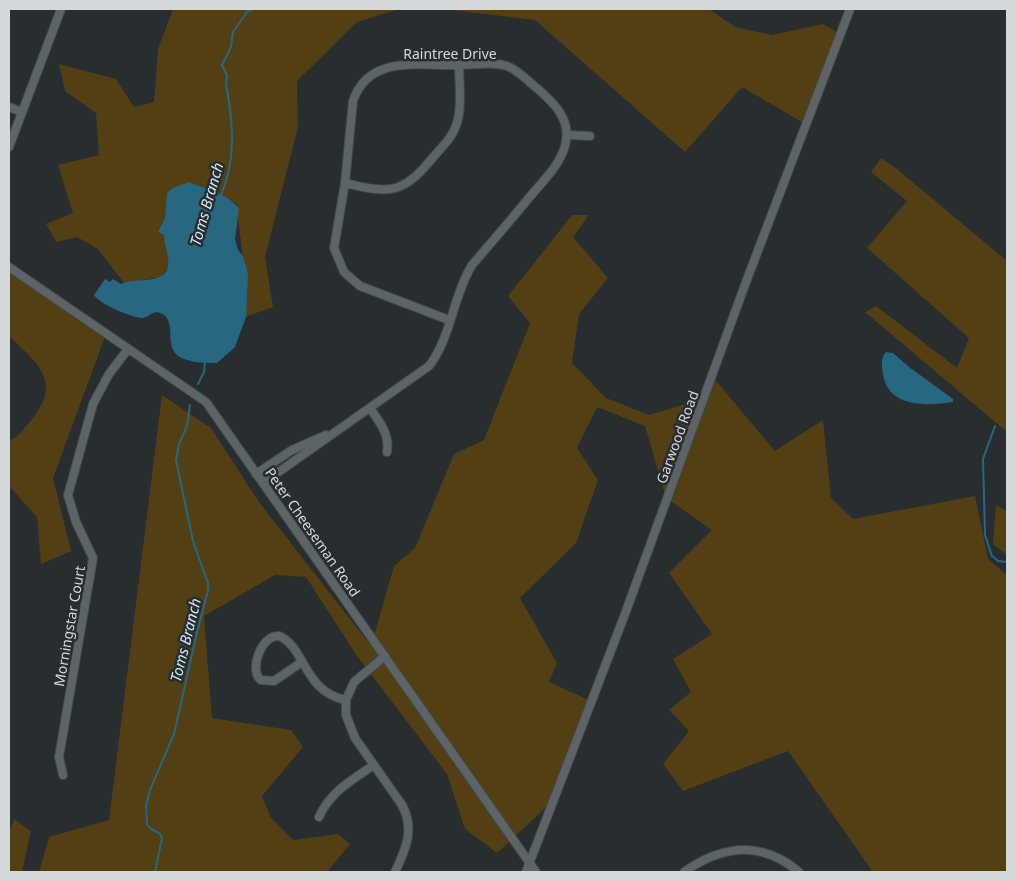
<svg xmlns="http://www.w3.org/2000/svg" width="1016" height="881" font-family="'Noto Sans',sans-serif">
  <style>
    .green { fill: #523f14 }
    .water { fill: #286780 }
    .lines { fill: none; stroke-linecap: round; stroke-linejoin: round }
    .stream { stroke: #286780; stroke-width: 2 }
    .minor-casing { stroke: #43484a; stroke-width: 10 }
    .minor { stroke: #5d6467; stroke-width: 8 }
    .labels { text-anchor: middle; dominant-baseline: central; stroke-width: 5; stroke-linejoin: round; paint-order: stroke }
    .street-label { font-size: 14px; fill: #d5d8da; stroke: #282d30 }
    .water-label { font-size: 15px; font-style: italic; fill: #cfe8f4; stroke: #282d30 }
  </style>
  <rect width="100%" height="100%" fill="#282d30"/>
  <g class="green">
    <path d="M173 9H400L357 22 297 81 298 127 265 257 273 307 239 319 246 282 236 203 189 182 170 189 171 264 161 277 124 283 98 249 77 237 56 242 46 224 73 213 58 165 99 155 96 113 65 91 59 64 116 79 134 107 154 102 158 49Z"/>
    <path d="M443 9H709L735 27 772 35 823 24 843 36 807 125 742 87 685 152 535 20Z"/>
    <path d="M881 158 897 169 1007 261V432L865 312 876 306 957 368 969 338 867 248 907 201 871 172Z"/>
    <path d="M572 215H589L573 237 608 278 579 314 572 363 606 398 649 415 702 399 712 376 775 451 823 420 831 498 853 519 975 496 988 559 1007 575V872H873L788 751 683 791 663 764 689 731 669 710 691 692 673 659 712 634 669 573 712 530 666 498 645 426 597 407 577 448 598 480 576 543 520 598 557 663 549 682 593 702 554 800 497 853 465 829 447 774 357 656 306 577 275 575 204 616 212 718 291 730 303 747 262 796 271 818 293 840 338 834 350 844 327 872H39L49 837 109 820 162 395 211 428 259 502 371 646 394 566 415 548 454 454 484 440 530 323 508 296Z"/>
    <path d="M9 267 106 334 53 478 71 551 41 564 37 517 9 486V440C18 439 23 429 29 423 63 383 40 365 9 336Z"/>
    <path d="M996 505 1007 511V555L993 544Z"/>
    <path d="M14 819 31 831 22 872H9V832Z"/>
  </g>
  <g class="water">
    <path d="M189 182C204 189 230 194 239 209L235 239 238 250 243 256 248 274 246 317 235 347 217 363C206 363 185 363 176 354 165 343 177 319 160 313 152 310 149 318 142 318 132 318 98 303 94 295L105 279 110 282 113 279 121 284C134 277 164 285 168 267 170 257 164 246 164 235L158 232 165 218 167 193 172 188Z"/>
    <path d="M886 352 893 353 909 367 953 399V402C927 406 888 408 883 374 882 366 880 359 886 352Z"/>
  </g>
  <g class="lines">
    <g class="stream">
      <path d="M220 197C237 161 233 121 226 84L227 75 222 65 231 47 233 32 247 12 253 9"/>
      <path d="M198 384 204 372 205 361"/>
      <path d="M995 426 983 459 985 535 992 556 998 561 1007 562"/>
      <path d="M155 872 162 838 159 833 151 829 147 824 146 806 150 790 174 734 198 628 208 591V583L193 541 176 460 179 444 187 426 190 405"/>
    </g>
    <defs>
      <g id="minor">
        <path d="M9 107 22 112"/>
        <path d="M567 135 590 136"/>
        <path d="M9 147 61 9"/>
        <path d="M345 183C393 195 404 193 435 155 445 144 455 134 458 119 462 103 459 83 459 65"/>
        <path d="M9 267 206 402 536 872"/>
        <path d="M370 408C380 423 390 434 387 452"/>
        <path d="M256 474 292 450 326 435"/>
        <path d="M263 483 429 366C451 338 453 296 472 265 491 243 510 221 528 199 541 183 559 167 565 146 573 118 551 100 532 84 524 77 517 70 507 66 491 61 475 65 458 65 420 66 369 54 353 101L345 183 334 248 344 272 360 286 449 320"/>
        <path d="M385 656 354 682 346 700V715L355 738 402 805C415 829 406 849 395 872"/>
        <path d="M302 662 274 681 261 680C248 670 262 634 279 636 306 647 303 692 346 700"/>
        <path d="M63 775 59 757 93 558 76 522 68 495 93 404 109 374 128 349"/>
        <path d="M319 817C330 792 352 780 374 765"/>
        <path d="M526 872 625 614 746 282 850 9"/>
        <path d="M684 872C723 845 761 840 799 872"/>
      </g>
    </defs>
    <use href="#minor" class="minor-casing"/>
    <use href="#minor" class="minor"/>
  </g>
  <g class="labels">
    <g class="street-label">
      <text x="450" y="53">Raintree Drive</text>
      <text transform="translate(677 437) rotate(-70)">Garwood Road</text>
      <text transform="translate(313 532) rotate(55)">Peter Cheeseman Road</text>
      <text transform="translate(69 626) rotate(-80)">Morningstar Court</text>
    </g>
    <g class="water-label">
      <text transform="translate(206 204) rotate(-74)">Toms Branch</text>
      <text transform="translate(185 640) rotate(-76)">Toms Branch</text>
    </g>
  </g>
  <rect width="1016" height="881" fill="none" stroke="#d5d8da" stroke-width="20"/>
</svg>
